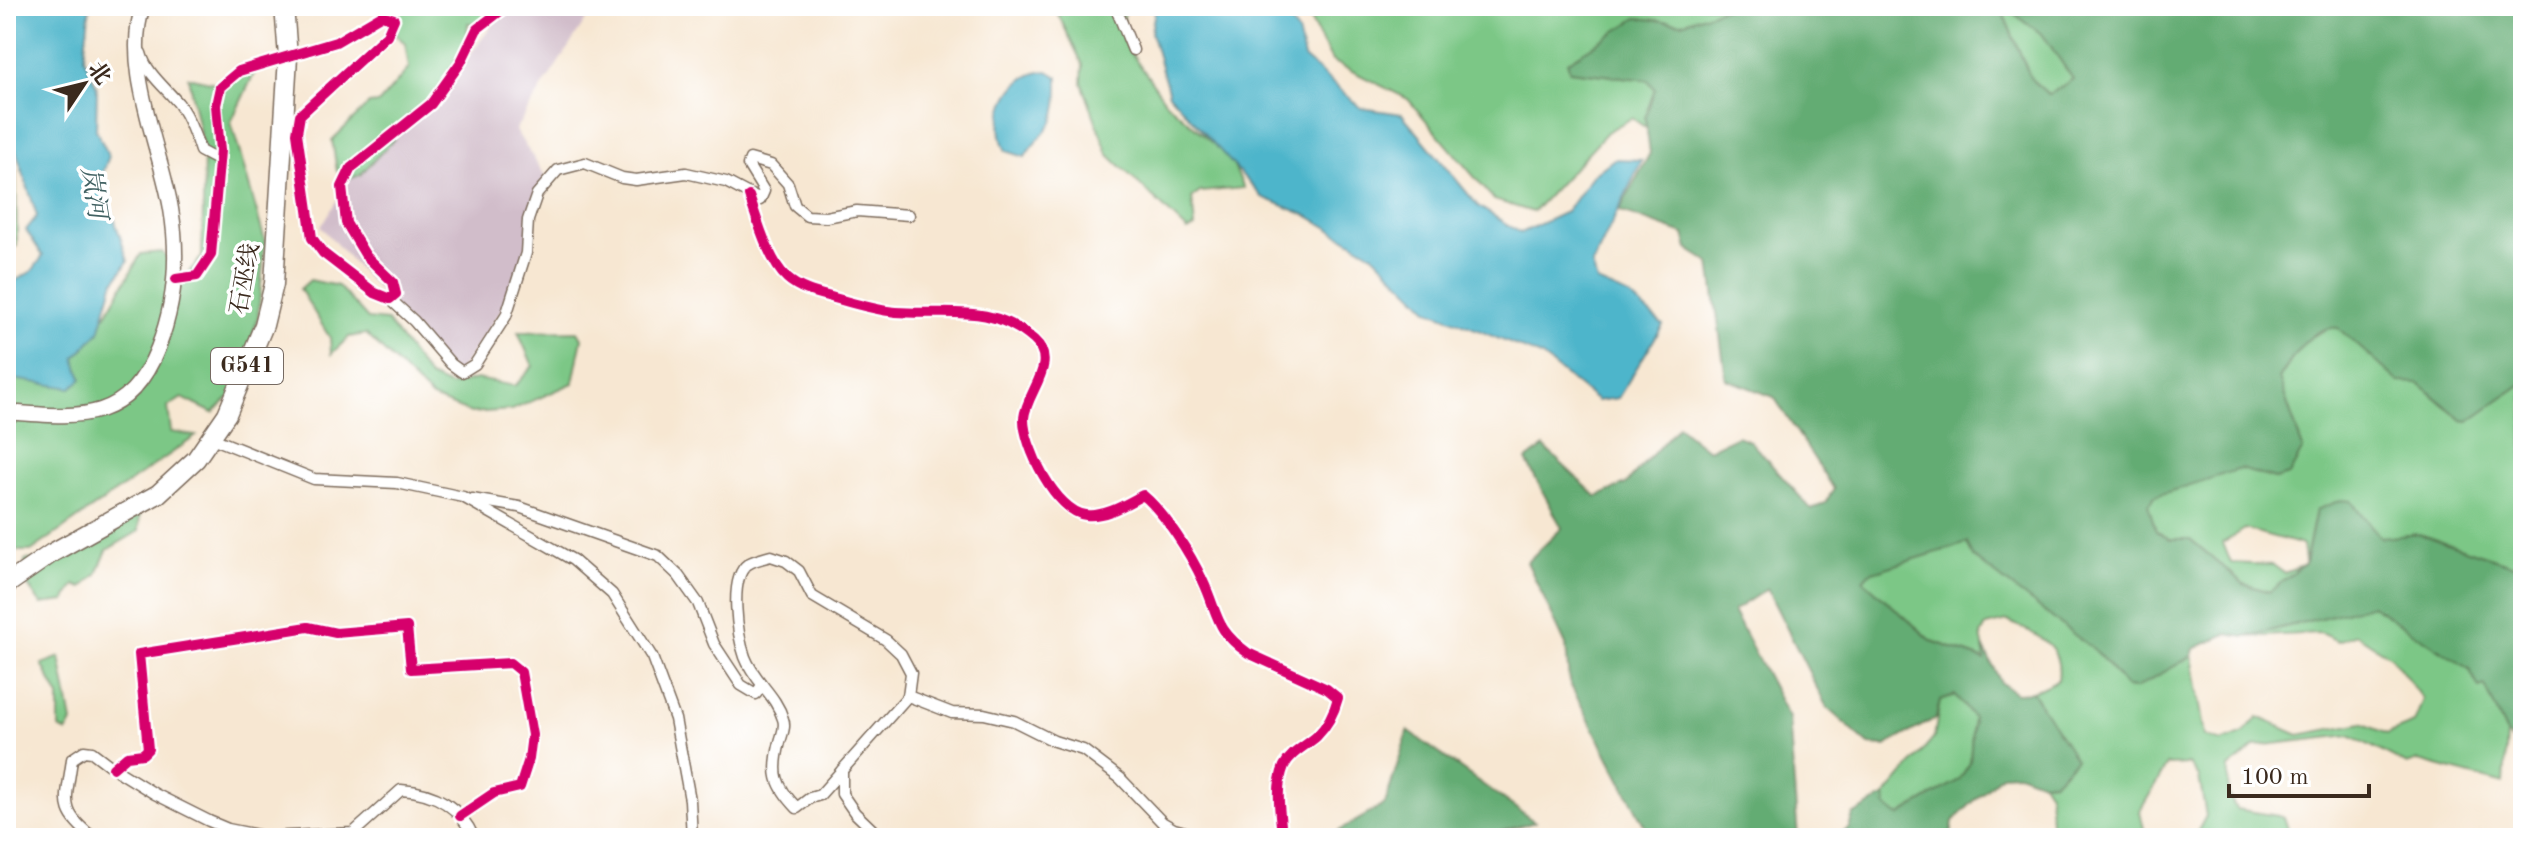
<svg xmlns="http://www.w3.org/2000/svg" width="2529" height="844" font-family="'Old Standard TT','Noto Serif SC',serif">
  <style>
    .industrial { fill: #d1bdca }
    .green { fill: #7bc786; stroke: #5b7852; stroke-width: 2 }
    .forest { fill: #64ac73; stroke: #506b48; stroke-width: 2; fill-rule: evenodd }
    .water { fill: #4db5cb; stroke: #447074; stroke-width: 2 }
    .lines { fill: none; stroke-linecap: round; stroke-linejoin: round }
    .street-casing { stroke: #7d6c5d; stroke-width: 13 }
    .secondary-casing { stroke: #7d6c5d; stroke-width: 17 }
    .highway-casing { stroke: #7d6c5d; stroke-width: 21 }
    .street { stroke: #fff; stroke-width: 10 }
    .secondary { stroke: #fff; stroke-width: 14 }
    .highway { stroke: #fff; stroke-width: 18 }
    .cycleway-casing { stroke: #fff; stroke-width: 15 }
    .cycleway { stroke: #d6006c; stroke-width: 10 }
    .labels { text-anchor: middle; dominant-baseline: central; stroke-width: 7; stroke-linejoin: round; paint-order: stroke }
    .shield { fill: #fff; stroke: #766a62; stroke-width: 2 }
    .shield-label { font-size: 22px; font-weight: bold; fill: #3b2a1e }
    .street-label { font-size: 24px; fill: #3b2a1e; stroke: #fff }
    .water-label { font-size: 26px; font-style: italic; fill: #426263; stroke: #fff }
  </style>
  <rect width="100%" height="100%" fill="#fff"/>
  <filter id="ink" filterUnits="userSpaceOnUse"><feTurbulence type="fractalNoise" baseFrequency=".0125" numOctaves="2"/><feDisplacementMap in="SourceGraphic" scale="16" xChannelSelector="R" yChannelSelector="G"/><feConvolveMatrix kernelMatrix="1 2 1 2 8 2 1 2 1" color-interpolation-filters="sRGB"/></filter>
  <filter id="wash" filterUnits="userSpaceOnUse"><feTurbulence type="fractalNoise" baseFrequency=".006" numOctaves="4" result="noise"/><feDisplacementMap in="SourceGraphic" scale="32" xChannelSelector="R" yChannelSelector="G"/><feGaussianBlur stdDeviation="1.8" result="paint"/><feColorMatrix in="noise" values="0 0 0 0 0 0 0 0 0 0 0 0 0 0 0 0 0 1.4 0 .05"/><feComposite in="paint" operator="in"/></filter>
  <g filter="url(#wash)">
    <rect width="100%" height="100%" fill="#f7e7d2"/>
    <path class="industrial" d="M507 6H595L515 130 546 177 515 290 456 376 321 227 358 165 436 99Z"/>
    <g class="green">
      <path d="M405 6H497L484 25 468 23 467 42 440 90 360 175 349 179 337 171 332 140 369 104 379 103 409 68 405 43 390 30Z"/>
      <path d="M1054 6H1131L1124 13 1123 41 1166 102 1230 158 1244 188 1200 192 1192 198 1195 227 1188 231 1108 154 1082 83 1083 65Z"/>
      <path d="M1303 6H1730L1682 23 1637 18 1570 71 1649 80 1655 89 1645 118 1646 128 1632 118 1607 132 1533 212 1494 200 1408 99 1332 61Z"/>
      <path d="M2012 12 2043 35 2073 79 2049 95 2031 79 2003 13Z"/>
      <path d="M260 61 231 122 265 241 258 317 236 391 213 413 182 398 168 407 171 432 196 436 31 551H16L11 521 6 522V360L31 356 106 315 141 254 162 252 183 279 202 257 204 152 188 77 224 85Z"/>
      <path d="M6 145 16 172 17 246 6 252Z"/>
      <path d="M310 280 338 286 368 319 387 321 429 377 450 386 476 379 515 386 533 366 518 332 578 331 582 338 573 383 512 410 471 413 432 398 366 334 349 337 331 354 330 338 300 289Z"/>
      <path d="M2330 327 2338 328 2419 382 2462 420 2469 421 2523 383V568L2419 534 2381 539 2351 501 2316 510 2305 562 2303 545 2245 529 2223 543 2231 563 2273 565 2284 573 2305 565 2270 592 2244 584 2190 539H2170L2156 531 2147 504 2155 496 2240 468 2275 479 2303 449 2279 379 2304 341Z"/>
      <path d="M140 509 139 531 107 550 97 574 82 588 75 585 65 601 41 604 24 580 25 560 52 559Z"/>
      <path d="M1967 543 2098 653 2126 687 2136 688 2192 656 2205 736 2222 742 2244 733 2258 717 2299 735 2362 723 2387 734 2414 723 2423 699 2391 657 2356 634 2338 641 2320 633 2245 637 2372 605 2469 669 2479 687 2485 685 2507 734 2504 784 2419 761 2407 765 2350 735 2256 746 2229 768 2228 793 2236 809 2284 817 2291 838H2194L2206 816 2199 777 2189 764 2167 765 2140 811 2146 838H2124L2111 826 2098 827 2085 838H2052L2049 793 2042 782 2054 781 2075 759 2032 692 2058 680C2063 642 2037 636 2008 621L1986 626 1981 635 1986 660 1932 641 1863 580 1869 573Z"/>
      <path d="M60 657 72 722 67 732 59 728V697L42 664Z"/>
      <path d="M1956 695 1973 717 1970 763 1959 780 1898 816 1887 807 1885 796 1934 738 1940 700Z"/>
    </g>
    <g class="forest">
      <path d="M1730 6H1946L1949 10 1965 6H2523V383L2469 421 2462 420 2419 383 2399 382 2338 328C2309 325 2292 359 2279 379L2303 449 2289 475 2275 479 2240 469 2155 496 2148 504 2156 531 2170 539H2190L2244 584 2269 592 2305 564 2316 510 2341 500 2351 501 2381 538 2419 534 2523 568V754L2507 734 2485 686 2479 688 2469 669 2372 605 2245 637 2226 634 2194 649 2192 656 2136 688 2126 687 2098 653 1973 557 1967 543 1869 573 1863 580 1932 641 1985 660 1983 646 2001 683 2017 693 2032 692 2076 759 2054 781 2042 782 2018 773 2002 774 1953 821 1951 838H1860L1856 835 1836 838 1849 828 1853 815 1885 796 1887 807 1899 816 1959 780 1970 763 1973 717 1955 695 1940 700 1936 718 1885 746 1869 745 1827 708 1767 589 1733 611 1789 718 1798 838H1651L1569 682 1566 645 1527 562 1562 528 1526 460 1544 447 1597 497 1626 484 1678 426 1708 450 1737 436 1750 441 1812 510 1825 503 1834 489 1774 397 1726 379 1710 263 1688 249 1684 234 1619 211 1650 153 1645 118 1655 89 1648 80 1570 71 1567 62 1637 18 1682 23ZM2012 12 2043 35 2073 79 2049 95 2031 79 2003 13Z"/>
      <path d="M1408 731 1535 822 1491 834V838H1327L1385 804Z"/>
    </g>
    <g class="water">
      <path d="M6 6H90L84 57 97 87 96 130 109 156 101 178 128 261 113 284 99 332 75 358 82 379 71 388 6 378V286L32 271 43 256 26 230 37 216 6 120Z"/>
      <path d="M1156 6H1283L1284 13 1298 32 1304 58 1361 108 1402 114 1478 206 1521 233 1566 212 1592 176 1614 159 1642 160 1592 265 1597 282 1628 295 1663 325 1618 398 1597 401 1541 356 1429 310 1374 255 1308 216 1262 197 1169 94 1151 32Z"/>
      <path d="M1048 71 1058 77C1058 94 1059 113 1049 127 1041 138 1031 145 1025 157L1006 151C990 120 1009 72 1048 71Z"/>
    </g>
  </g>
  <g filter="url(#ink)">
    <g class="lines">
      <defs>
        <g id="street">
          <path d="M1115 6 1133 50"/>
          <path d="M141 53C146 73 166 88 179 104 189 119 195 134 200 151L219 161"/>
          <path d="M749 196C757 219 769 262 787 278 799 289 816 293 831 297 852 303 874 310 896 312 947 316 991 302 1034 340 1060 363 1026 392 1024 418 1023 445 1056 512 1086 515 1106 517 1126 504 1143 495 1165 513 1191 555 1203 581 1219 615 1214 629 1248 653L1327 689 1338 698C1334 713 1328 725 1317 736 1306 746 1291 752 1284 766 1275 788 1280 813 1282 835L1280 838"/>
          <path d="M176 279 197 276 211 255 220 151 216 105 220 87 239 71 336 42 382 15 394 19 387 35 300 115 297 133 312 238 323 253 375 293 390 299 396 294 393 282 366 256 346 223 342 187 351 168 431 104 461 62 477 29 507 6"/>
          <path d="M390 299 414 321 451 364 462 372 475 364 506 316 526 253 528 220 537 194 558 170 585 163 622 178 636 180 686 173 726 182 760 200 764 191 748 165 750 159 771 165 788 184 795 206 807 216 826 217 857 211 909 215"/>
          <path d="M212 438 314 479 397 483 463 497 573 560 612 594 652 657 675 719 690 800 692 838"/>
          <path d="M472 499 519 507 658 556 678 575 698 603 714 644 741 685 756 694 762 685"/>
          <path d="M771 556 786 561 799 571 812 596 886 640 901 654 911 673 908 696 820 795 810 798 797 808C775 785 772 773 780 742 782 734 786 727 783 719 776 695 754 681 745 657 738 637 728 578 748 564 754 560 764 558 771 556Z"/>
          <path d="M908 696 952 713 984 714 1014 721 1054 741 1083 750 1120 778 1162 822 1174 829 1207 838"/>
          <path d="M113 768 127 756 143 754 148 749 139 654 308 627 336 633 407 627 411 669 510 663 521 672 532 735 529 759 520 787 494 793 460 816"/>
          <path d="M842 770V794L855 813 881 838"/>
          <path d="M94 838C57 810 67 801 72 759L84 751 92 752 113 768 155 794 209 821 228 829 268 837 353 833 401 790C435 792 460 806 474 838"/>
        </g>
        <path id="secondary" d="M6 412C76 417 127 426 158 348 175 304 179 256 171 209 161 149 122 66 143 6"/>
        <path id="highway" d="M6 585 52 553 158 494 196 459 227 414 264 325 274 284 288 57 284 6"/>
      </defs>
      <use href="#street" class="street-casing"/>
      <use href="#secondary" class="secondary-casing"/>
      <use href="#highway" class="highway-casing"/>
      <use href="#street" class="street"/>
      <use href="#secondary" class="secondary"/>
      <use href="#highway" class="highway"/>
      <defs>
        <g id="cycleway">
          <path d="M749 196C757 219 769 262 787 278 799 289 816 293 831 297 852 303 874 310 896 312 947 316 991 302 1034 340 1060 363 1026 392 1024 418 1023 445 1056 512 1086 515 1106 517 1126 504 1143 495 1165 513 1191 555 1203 581 1219 615 1214 629 1248 653L1327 689 1338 698C1334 713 1328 725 1317 736 1306 746 1291 752 1284 766 1275 788 1280 813 1282 835L1280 838"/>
          <path d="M176 279 197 276 211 255 220 151 216 105 220 87 239 71 336 42 382 15 394 19 387 35 300 115 297 133 312 238 323 253 375 293 390 299 396 294 393 282 366 256 346 223 342 187 351 168 431 104 461 62 477 29 507 6"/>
          <path d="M113 768 127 756 143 754 148 749 139 654 308 627 336 633 407 627 411 669 510 663 521 672 532 735 529 759 520 787 494 793 460 816"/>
        </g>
      </defs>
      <use href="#cycleway" class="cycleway-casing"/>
      <use href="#cycleway" class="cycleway"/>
    </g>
  </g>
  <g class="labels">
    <rect class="shield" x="211" y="348" width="72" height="36" rx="6"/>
    <g class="shield-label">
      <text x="247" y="366">G541</text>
    </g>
    <g class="street-label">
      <text transform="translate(246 279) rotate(-80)">石巫线</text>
    </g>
    <g class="water-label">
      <text transform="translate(93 193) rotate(81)">岚河</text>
    </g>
  </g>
  <rect width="2529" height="844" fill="none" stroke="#fff" stroke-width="32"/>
  <g transform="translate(84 84) rotate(55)" stroke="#ffffff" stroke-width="6" paint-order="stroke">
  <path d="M0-6L14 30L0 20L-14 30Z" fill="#3b2a1e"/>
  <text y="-12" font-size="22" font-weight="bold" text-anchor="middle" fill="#3b2a1e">北</text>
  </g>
  <path d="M2229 784v12h140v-12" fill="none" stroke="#3b2a1e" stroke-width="4"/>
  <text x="2241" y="784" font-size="24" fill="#3b2a1e" stroke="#ffffff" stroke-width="6" paint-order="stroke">100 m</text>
</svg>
